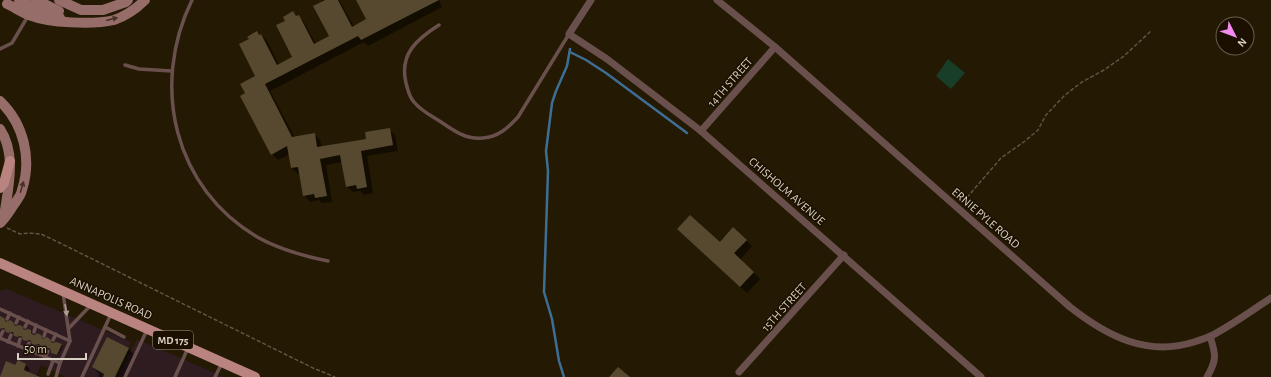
<svg xmlns="http://www.w3.org/2000/svg" width="1271" height="377" font-family="'Alegreya Sans',sans-serif">
  <style>
    .commercial { fill: #2e1c21 }
    .green { fill: #183e28 }
    .shadow { fill: #0007 }
    .lines { fill: none; stroke-linecap: round; stroke-linejoin: round }
    .stream { stroke: #3e6e94; stroke-width: 2.5 }
    .building { fill: #564930 }
    .path { stroke: #5f5541; stroke-width: 1.5; stroke-dasharray: 4 2; stroke-linecap: butt }
    .lane { stroke: #6a504d; stroke-width: 3.5 }
    .street { stroke: #6a504d; stroke-width: 7 }
    .secondary { stroke: #966d69; stroke-width: 10 }
    .primary { stroke: #b9847f; stroke-width: 10 }
    .oneway { fill: #463125 }
    .oneway2 { fill: #ac9d93 }
    .labels { text-anchor: middle; dominant-baseline: central; stroke-width: 3; stroke-linejoin: round; paint-order: stroke }
    .shield { fill: #1b1000; stroke: #9f9688; stroke-width: 1 }
    .shield-label { font-size: 11px; font-weight: bold; fill: #d8d0c2 }
    .street-label { font-size: 12px; fill: #d8d0c2; stroke: #1b1000 }
  </style>
  <rect width="100%" height="100%" fill="#241902"/>
  <g class="commercial">
    <path d="M7 289 131 342 114 377H66L41 365 36 377H0V291Z"/>
    <path d="M137 339 224 377H118Z"/>
  </g>
  <path class="green" d="M948 59 965 73 951 89 936 76Z"/>
  <g class="shadow">
    <path d="M322 0H339L341 3 354 27 368 20 362 0H439L442 7 368 46 364 42 270 91 295 138 314 134 320 140 322 148 367 139 389 129 395 135 398 151 367 156 373 193 364 195 360 191 353 192 346 186 342 162 326 165 332 202 322 203 319 200 310 202 304 195 300 174H298L292 168 290 154 278 160 272 154 246 94 257 76 250 40 257 32 261 35 267 41 279 65 293 58 286 21 293 13 304 22 316 44 330 37Z"/>
    <path d="M685 235 720 243 746 240 752 246 740 260 760 279 747 293Z"/>
    <path d="M0 320 24 331H31L32 335 52 344 56 343 62 345 63 346 58 356 53 354 51 349 47 351 43 349 41 345 37 346 32 341 28 342 23 337 19 338 16 337 14 333H8L6 329 2 330 0 329Z"/>
    <path d="M107 339 129 349 135 355 124 377H98L99 374 93 367Z"/>
    <path d="M18 361 26 365 30 369 28 373 37 377H0L16 367Z"/>
  </g>
  <g class="lines">
    <g class="stream">
      <path d="M570 52 586 60 606 73 687 133"/>
      <path d="M564 377 559 361 552 319 544 292 548 171 546 151 552 103 556 91 567 66 570 49"/>
    </g>
  </g>
  <g class="building">
    <path d="M325 0H338L352 27 366 19 356 0H439L361 40 358 36 265 84 292 137 315 133 317 147 366 139 365 132 390 128 393 145 361 151 367 187 357 189 356 185 346 187 340 155 320 159 327 196 315 198 314 194 303 196 298 167 291 168 287 146 271 155 240 96 245 93 240 84 255 76 239 44 249 39 247 37 257 31 259 35 261 34 277 65 292 57 276 25 285 21 283 17 293 11 296 16 299 15 314 44 329 36 313 6Z"/>
    <path d="M690 215 720 242 733 227 747 240 734 253 754 272 740 287 677 229Z"/>
    <path d="M0 316 4 318 6 322 10 320 13 322 15 326 19 325 22 326 24 330 28 329 31 330V333L33 335H35L37 333 41 335 43 339 47 337 50 339 52 343 56 342 62 344 57 355 51 353V350L49 348 45 350 41 348 39 344 35 345 32 344 30 340 26 341 23 340 21 336 17 337 14 336 13 332 8 333 6 332 4 328 0 329Z"/>
    <path d="M107 337 129 348 115 377H103L104 374 92 367Z"/>
    <path d="M18 360 26 364 24 370 40 377H0L6 361 15 365Z"/>
    <path d="M618 367 630 377H609Z"/>
  </g>
  <g class="lines">
    <g class="path">
      <path d="M963 202 1001 158 1025 141 1038 130 1046 115 1065 95 1082 82 1104 70 1124 56 1152 30"/>
      <path d="M7 228 20 234 29 233 41 234 62 244 313 368 335 377"/>
    </g>
    <g class="lane">
      <path d="M192 0C150 86 174 189 259 238 281 250 303 256 328 261"/>
      <path d="M439 25C417 39 399 54 406 83 408 90 409 97 414 102 421 111 432 116 441 122 454 131 467 140 483 138 498 137 508 128 518 117L569 34"/>
      <path d="M0 49 12 43 28 16"/>
      <path d="M125 65 139 69 171 71"/>
      <path d="M0 309 70 341"/>
      <path d="M7 319 10 313"/>
      <path d="M16 323 19 317"/>
      <path d="M25 327 28 321"/>
      <path d="M105 327 124 337"/>
      <path d="M69 328 90 306"/>
      <path d="M34 332 36 325"/>
      <path d="M44 336 46 330"/>
      <path d="M0 337 3 331"/>
      <path d="M0 338 60 363"/>
      <path d="M53 340 56 334"/>
      <path d="M8 342 11 335"/>
      <path d="M18 346 20 339"/>
      <path d="M26 349 29 343"/>
      <path d="M36 353 38 347"/>
      <path d="M45 357 48 351"/>
      <path d="M48 374 53 361"/>
      <path d="M56 377 60 363 70 341 63 293"/>
      <path d="M82 377 111 314"/>
      <path d="M125 377 147 330"/>
      <path d="M175 377 188 348"/>
      <path d="M215 377 222 363"/>
    </g>
    <g class="street">
      <path d="M591 0 569 34 607 59 701 131 981 377"/>
      <path d="M717 0 775 47 1070 307C1107 336 1147 357 1194 342 1200 340 1206 338 1211 336 1232 325 1251 311 1271 298"/>
      <path d="M701 131 775 47"/>
      <path d="M739 372 844 255"/>
      <path d="M1207 377C1217 360 1216 355 1210 336"/>
    </g>
    <g class="secondary">
      <path d="M19 0 33 7 60 18"/>
      <path d="M36 0 59 11"/>
      <path d="M59 0 81 10H103L126 2 128 0"/>
      <path d="M7 4C14 7 21 12 29 15 49 23 93 25 114 20 126 16 137 8 145 0"/>
      <path d="M0 101C24 124 32 159 22 190 21 196 16 201 13 206 9 212 5 219 0 223"/>
      <path d="M0 129C17 155 8 188 4 217"/>
    </g>
    <g class="primary">
      <path d="M0 188 4 183 10 161"/>
      <path d="M0 263 255 377"/>
    </g>
  </g>
  <defs><path id="oneway-solid" d="M-6-.8H1V-3.2L6.5 0L1 3.2V.8H-6Z"/></defs>
  <g class="oneway">
    <use href="#oneway-solid" transform="translate(112 19) rotate(-14)"/>
    <use href="#oneway-solid" transform="translate(22 187) rotate(-73)"/>
  </g>
  <use class="oneway2" href="#oneway-solid" transform="translate(66 310) rotate(80)"/>
  <g class="labels">
    <rect class="shield" x="153" y="331" width="40" height="18" rx="3"/>
    <g class="shield-label">
      <text x="173" y="340">MD 175</text>
    </g>
    <g class="street-label">
      <text transform="translate(730 82) rotate(-49)">14TH STREET</text>
      <text transform="translate(787 191) rotate(41)">CHISHOLM AVENUE</text>
      <text transform="translate(986 218) rotate(41)">ERNIE PYLE ROAD</text>
      <text transform="translate(111 298) rotate(24)">ANNAPOLIS ROAD</text>
      <text transform="translate(784 307) rotate(-48)">15TH STREET</text>
    </g>
  </g>
  <g transform="translate(1235 36) rotate(132)"><circle r="19" fill="#1b1000" stroke="#675d4e"/>
  <path d="M0-3L7 15L0 10L-7 15Z" fill="#f28af2"/>
  <text y="-6" font-size="11" font-weight="bold" text-anchor="middle" fill="#d8d0c2">N</text>
  </g>
  <path d="M18 353v6h68v-6" fill="none" stroke="#d8d0c2" stroke-width="2"/>
  <text x="24" y="353" font-size="12" fill="#d8d0c2" stroke="#1b1000" stroke-width="3" paint-order="stroke">50 m</text>
</svg>
